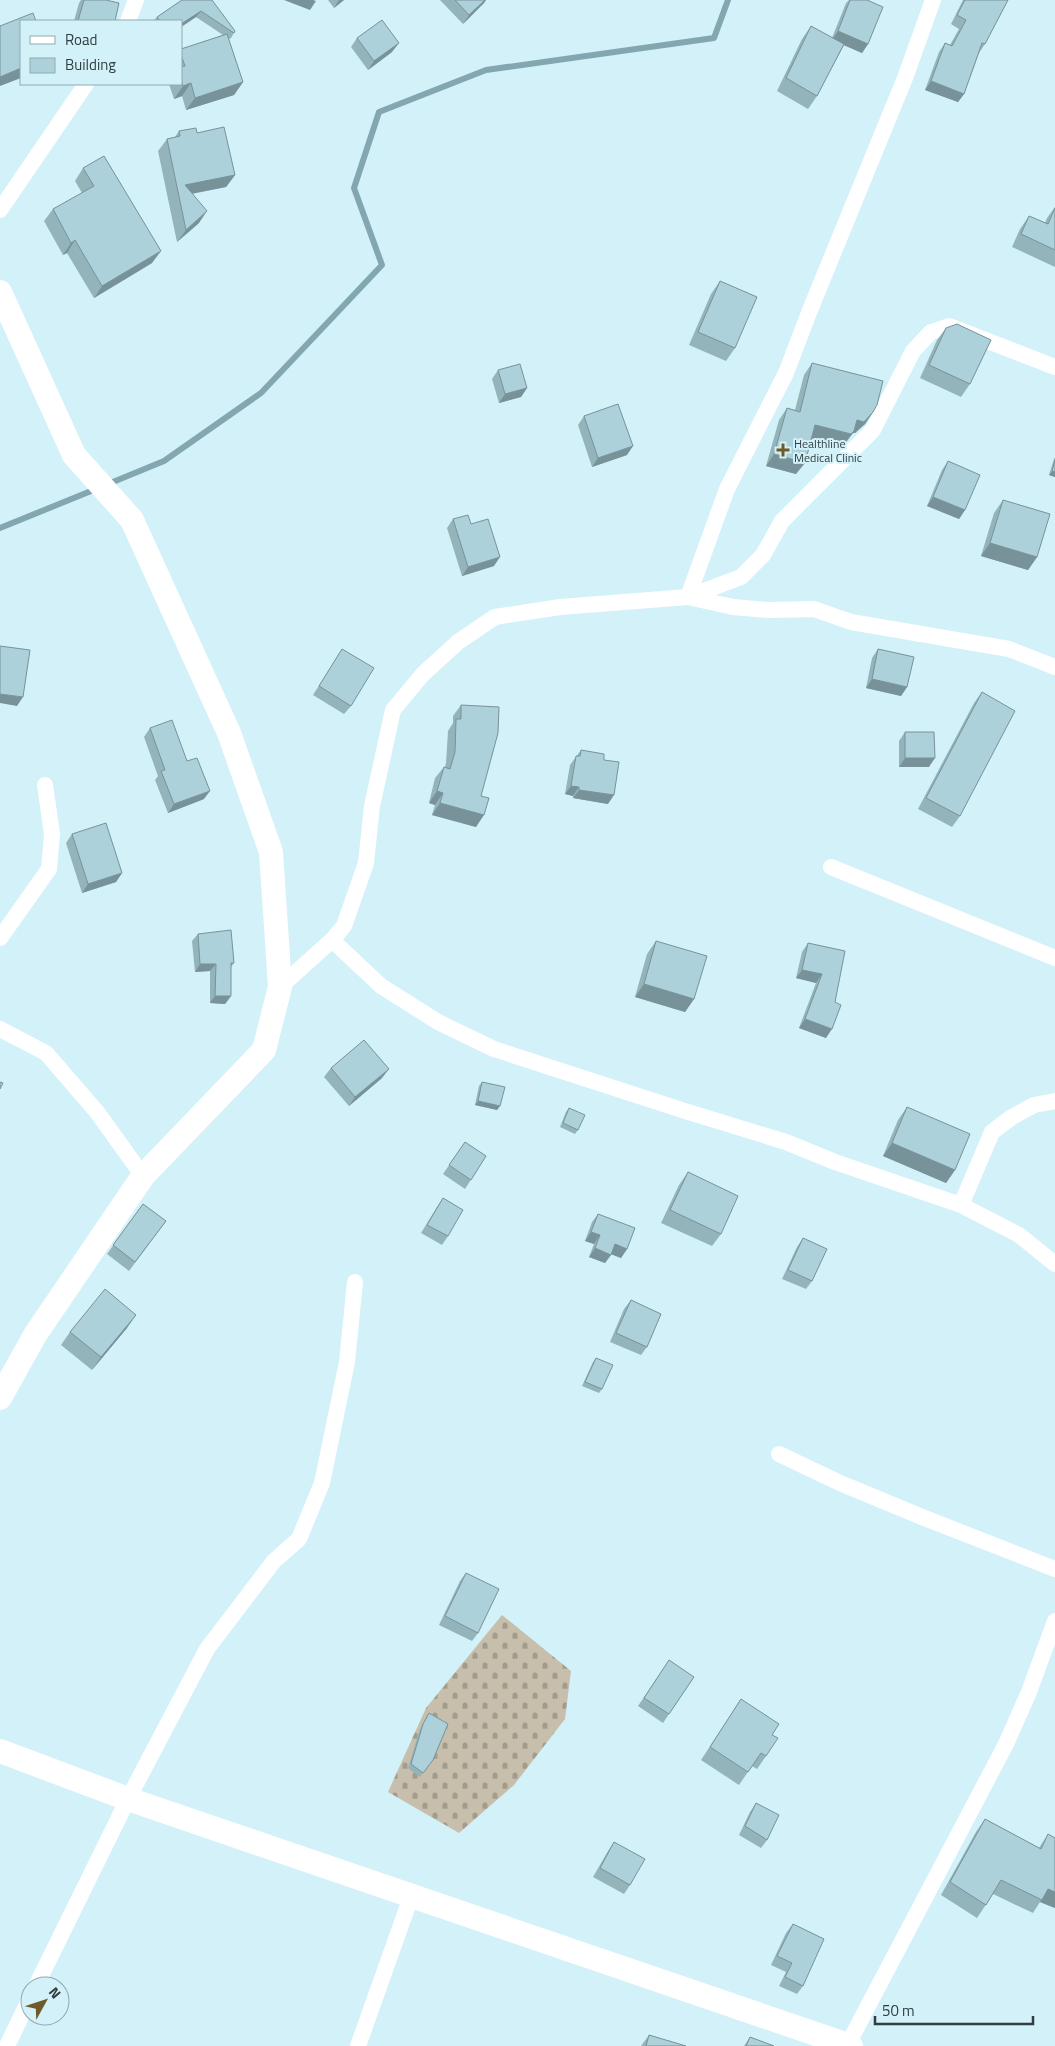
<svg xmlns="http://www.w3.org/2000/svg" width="1055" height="2046" font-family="'Titillium Web',sans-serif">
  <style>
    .cemetery { fill: url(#cemetery-stones) }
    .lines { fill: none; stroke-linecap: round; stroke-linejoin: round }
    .stream { stroke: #83a7b0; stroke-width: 6 }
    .minor { stroke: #fff; stroke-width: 16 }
    .secondary { stroke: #fff; stroke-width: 24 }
    .wall { fill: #94b4bb }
    .shaded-wall { fill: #789299 }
    .building { fill: #acd1da; stroke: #789299 }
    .poi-dot { fill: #6e5b29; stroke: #d3f1f9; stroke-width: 2 }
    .labels { text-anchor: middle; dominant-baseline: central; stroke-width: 4; stroke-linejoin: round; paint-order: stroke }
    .poi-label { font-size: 12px; fill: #313d40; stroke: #d3f1f9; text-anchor: start }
  </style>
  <defs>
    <pattern id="cemetery-stones" width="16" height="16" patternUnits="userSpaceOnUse" patternTransform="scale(1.25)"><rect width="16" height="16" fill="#c7bfac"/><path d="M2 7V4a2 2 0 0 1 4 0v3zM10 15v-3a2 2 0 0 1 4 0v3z" fill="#a29c8d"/></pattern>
  </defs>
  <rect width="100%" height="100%" fill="#d3f1f9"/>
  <path class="cemetery" d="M502 1615 571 1671 565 1719 514 1785 459 1833 388 1792 426 1708Z"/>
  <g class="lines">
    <g class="stream">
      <path d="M108 484 164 461 261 393 382 265 354 188 379 112 486 70 714 38 728 0"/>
      <path d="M0 528 96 489"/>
    </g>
    <g class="minor">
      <path d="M933 0 905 78 810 310 786 373 727 489 688 597 733 607 768 610 814 609 851 622 1009 649 1055 667"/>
      <path d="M128 21 136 0"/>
      <path d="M0 210 86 84"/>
      <path d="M831 867 1055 958"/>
      <path d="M0 938 49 869 52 834 45 785"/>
      <path d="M332 940 381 986 438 1022 494 1049 685 1111 786 1142 835 1162 961 1205 1019 1235 1055 1264"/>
      <path d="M280 987 332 940 344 926 366 863 372 806 393 710 423 674 458 642 495 617 560 607 688 597 741 577 763 555 782 521 873 430 913 351 931 332 949 326 1055 367"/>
      <path d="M0 1029 46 1053 97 1112 143 1176"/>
      <path d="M961 1205 992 1132 1012 1117 1034 1105 1055 1101"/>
      <path d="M779 1454 840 1483 922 1517 1055 1569"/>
      <path d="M36 1986 128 1799 207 1649 274 1561 299 1539 322 1483 347 1362 355 1282"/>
      <path d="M7 2046 30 1998"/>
      <path d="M358 2046 411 1897"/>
      <path d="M847 2046 1006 1744 1029 1692 1055 1621"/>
    </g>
    <g class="secondary">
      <path d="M0 292 74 455 132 520 229 733 271 852 280 987 264 1050 143 1176 35 1335 0 1398"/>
      <path d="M0 1751 128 1799 851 2046"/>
    </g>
  </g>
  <g class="wall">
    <path d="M81 0H106L115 21H74L79 3Z"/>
    <path d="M182 0 235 31 231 38 229 39H228L243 82 234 95 186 110 182 96 174 99 169 84H181V49L223 35 196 17 181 27V21H153L157 17Z"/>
    <path d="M328 0H344L334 8Z"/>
    <path d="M440 0H486L484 3 463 24Z"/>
    <path d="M849 0H867L868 44 862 53 844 45 817 96 808 109 777 91 802 39 811 26 832 38 846 3Z"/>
    <path d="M963 0H1008L985 44 979 53 964 94 958 102 925 90 939 52 945 43 950 45 959 29 951 24Z"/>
    <path d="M357 38 392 52 368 70 351 47Z"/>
    <path d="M179 131 197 133 235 175 226 187 192 194 199 223 177 242 158 151 167 139 175 137Z"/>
    <path d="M83 168 152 263 94 298 67 253 63 255 44 221 53 209 82 193 75 181Z"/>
    <path d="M1055 207V267L1012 247 1020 229 1029 216 1045 223 1047 218Z"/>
    <path d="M720 281 735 348 726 361 689 345 711 294Z"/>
    <path d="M946 328 970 384 961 397 920 378 937 340Z"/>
    <path d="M812 363 873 412 865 424 855 433H853L843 446 811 438 796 474 766 466 779 420 787 408 795 410 804 375Z"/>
    <path d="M498 370 527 388 521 397 499 403 492 379Z"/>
    <path d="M584 416 627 455 592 467 578 425Z"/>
    <path d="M1055 457V477L1049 475 1054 459Z"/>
    <path d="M948 461 965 510 959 519 927 506 942 470Z"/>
    <path d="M1003 500 1037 557 1028 570 981 556 994 513Z"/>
    <path d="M453 519 471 524 494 566 462 576 447 528Z"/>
    <path d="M342 649 351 706 344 714 313 695Z"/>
    <path d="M878 649 907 687 901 696 866 688 872 658Z"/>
    <path d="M982 692 960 816 952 827 918 809 974 703Z"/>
    <path d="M461 705 481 796 476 827 432 815 435 805 429 803 435 778 444 767H445L446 763 448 731 453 723V716Z"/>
    <path d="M150 728 204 799 168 813 155 780 158 776 144 737Z"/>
    <path d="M905 732 929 767H899V741Z"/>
    <path d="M581 750 608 804 573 798V796L565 794 570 765Z"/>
    <path d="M72 834 122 873 116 882 82 893 66 843Z"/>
    <path d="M198 934 234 963 231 967V996L225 1004 210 1003V971L195 972 192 941Z"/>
    <path d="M656 941 694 999 685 1012 635 997 647 954Z"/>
    <path d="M808 943 835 1002 826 1038 799 1028 816 983 796 978 802 952Z"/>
    <path d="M331 1068 382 1078 349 1106 324 1077Z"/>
    <path d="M482 1082 500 1106 497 1110 475 1105 479 1086Z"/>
    <path d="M907 1107 955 1170 946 1183 883 1156 898 1120Z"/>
    <path d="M569 1108 578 1130 575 1134 560 1127 566 1112Z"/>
    <path d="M465 1142 486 1156 465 1189 443 1174Z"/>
    <path d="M688 1172 721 1234 712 1246 661 1223 679 1185Z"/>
    <path d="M443 1198 448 1236 442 1245 421 1233 437 1207Z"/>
    <path d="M143 1204 166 1221 129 1271 107 1254Z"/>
    <path d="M598 1214 627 1249 621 1258 611 1254 605 1263 589 1257 594 1244 585 1241 592 1222Z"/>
    <path d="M803 1238 812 1281 806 1289 782 1279 797 1247Z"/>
    <path d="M631 1300 647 1347 641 1355 610 1342 624 1309Z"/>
    <path d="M127 1328 92 1370 61 1345 70 1332Z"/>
    <path d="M596 1358 602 1389 599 1393 582 1386 593 1362Z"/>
    <path d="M466 1573 478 1633 472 1641 439 1625 460 1581Z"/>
    <path d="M663 1669 694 1677 663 1723 638 1706Z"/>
    <path d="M741 1699 766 1756 757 1769 752 1766 739 1785 701 1760Z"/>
    <path d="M429 1713 433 1760 420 1777 408 1768 420 1729Z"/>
    <path d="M756 1803 767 1840 761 1848 739 1835 750 1812Z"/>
    <path d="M985 1819 1039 1848 1048 1834 1055 1908 1040 1902 1033 1913 993 1894 977 1918 941 1895 976 1832Z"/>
    <path d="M614 1842 630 1885 624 1894 593 1877 608 1851Z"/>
    <path d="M793 1924 803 1986 797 1994 779 1986 786 1972 771 1965 786 1933Z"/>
    <path d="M649 2035 686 2046H641Z"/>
    <path d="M750 2037 774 2046H744Z"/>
  </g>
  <g class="shaded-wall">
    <path d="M284 0H313L316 1 310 10Z"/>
    <path d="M339 0H344L334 8Z"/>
    <path d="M485 0H486L484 3 463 24 469 15Z"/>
    <path d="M201 11 196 17 181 27V24Z"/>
    <path d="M838 31 868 44 862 53 832 40Z"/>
    <path d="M399 43 392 52 368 70 374 61Z"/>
    <path d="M21 68V78L0 86V77Z"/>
    <path d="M931 81 964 94 958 102 925 90Z"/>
    <path d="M243 82 234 95 186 110 195 98Z"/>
    <path d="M191 83 182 96 174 99 183 86Z"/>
    <path d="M235 175 226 187 179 196 185 185Z"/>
    <path d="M207 211 199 223 177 242 186 230Z"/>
    <path d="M75 240 67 253 63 255 71 243Z"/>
    <path d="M161 251 152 263 94 298 102 286Z"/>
    <path d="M527 388 521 397 499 403 505 394Z"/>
    <path d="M873 412 865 424 855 433H853L843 446 806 437 815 425 857 420Z"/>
    <path d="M633 446 627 455 592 467 598 458Z"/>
    <path d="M774 454 805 463 796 474 766 466Z"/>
    <path d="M1052 471 1055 472V477L1049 475Z"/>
    <path d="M933 497 965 510 959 519 927 506Z"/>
    <path d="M990 543 1037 557 1028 570 981 556Z"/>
    <path d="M500 557 494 566 462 576 468 567Z"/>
    <path d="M872 679 907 687 901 696 866 688Z"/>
    <path d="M0 694 23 697 17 706 0 703Z"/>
    <path d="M905 758H935L929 767H899Z"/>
    <path d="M571 786 579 787 573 796 565 794Z"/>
    <path d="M579 790 614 795 608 804 573 798Z"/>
    <path d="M210 791 204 799 168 813 174 804Z"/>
    <path d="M437 791 443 793 435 805 429 803Z"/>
    <path d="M440 803 484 815 476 827 432 815Z"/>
    <path d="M122 873 116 882 82 893 88 884Z"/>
    <path d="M200 964H216L210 971 195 972Z"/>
    <path d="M802 970 822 974 816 983 796 978Z"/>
    <path d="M644 984 694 999 685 1012 635 997Z"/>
    <path d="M215 996H231L225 1004 210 1003Z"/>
    <path d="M805 1019 832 1029 826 1038 799 1028Z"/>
    <path d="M389 1069 382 1078 349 1106 355 1097Z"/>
    <path d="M478 1101 500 1106 497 1110 475 1105Z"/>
    <path d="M892 1143 955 1170 946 1183 883 1156Z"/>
    <path d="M591 1232 600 1235 594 1244 585 1241Z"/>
    <path d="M615 1244 627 1249 621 1258 608 1253Z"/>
    <path d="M595 1248 611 1255 605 1263 589 1257Z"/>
    <path d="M136 1315 127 1328 92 1370 101 1357Z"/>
    <path d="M1048 1889 1055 1892V1908L1040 1902Z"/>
  </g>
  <g class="building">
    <path d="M84 0H106L119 3 115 21H78Z"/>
    <path d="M182 0H212L235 31 234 33 201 11 181 24V21H160L157 17Z"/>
    <path d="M455 0H485L469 15Z"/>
    <path d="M850 0H867L883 7 868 44 838 31Z"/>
    <path d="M965 0H1008L985 44 982 43 964 94 931 81 945 43 952 46 966 20 957 15Z"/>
    <path d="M33 13 36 21H21V68L0 77V26Z"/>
    <path d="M382 20 399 43 374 61 357 38Z"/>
    <path d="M811 26 844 44 817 96 786 78Z"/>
    <path d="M227 34 243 82 195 98 191 83 183 86 181 80V67L185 66 181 55V49Z"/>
    <path d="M224 127 235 175 185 185 207 211 186 230 167 139 180 136 179 131 196 128 197 133Z"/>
    <path d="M104 156 161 251 102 286 75 240 71 243 53 209 94 186 83 168Z"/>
    <path d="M1055 208V250L1021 234 1029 216 1048 224Z"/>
    <path d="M720 281 757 297 735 348 698 332Z"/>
    <path d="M957 324 991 340 970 384 929 365 946 328Z"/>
    <path d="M812 363 883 381 877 405 873 412 864 422 857 420 854 431 851 434 815 425 805 463 774 454 787 408 800 412Z"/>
    <path d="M520 364 527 388 505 394 498 370Z"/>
    <path d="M618 404 633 446 598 458 584 416Z"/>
    <path d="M1055 460V472L1052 471Z"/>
    <path d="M948 461 980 475 965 510 933 497Z"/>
    <path d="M1003 500 1050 514 1037 557 990 543Z"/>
    <path d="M468 515 471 524 488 519 500 557 468 567 453 519Z"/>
    <path d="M0 646 30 650 23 697 0 694Z"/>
    <path d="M342 649 374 668 351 706 319 686Z"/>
    <path d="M878 649 914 657 907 687 872 679Z"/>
    <path d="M982 692 1015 711 960 816 926 798Z"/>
    <path d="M461 705 499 707 498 733 481 796 489 798 484 815 440 803 443 793 437 791 444 767 450 769 455 752 456 719H461Z"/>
    <path d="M172 720 187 761 197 758 210 791 174 804 161 771 165 770 150 728Z"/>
    <path d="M905 732H934L935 758H905Z"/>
    <path d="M581 750 604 754V760L619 762 614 795 579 790V787L571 786 576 756H580Z"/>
    <path d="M106 823 122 873 88 884 72 834Z"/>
    <path d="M231 930 234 963H231V996H215L216 964H200L198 934Z"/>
    <path d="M656 941 707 956 694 999 644 984Z"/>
    <path d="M808 943 845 951 835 1002 841 1005 832 1029 805 1019 822 974 802 970Z"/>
    <path d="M364 1040 389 1069 355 1097 331 1068Z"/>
    <path d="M0 1082 3 1083 0 1089Z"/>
    <path d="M482 1082 505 1087 500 1106 478 1101Z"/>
    <path d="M907 1107 970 1134 955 1170 892 1143Z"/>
    <path d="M569 1108 585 1115 578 1130 563 1123Z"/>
    <path d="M465 1142 486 1156 471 1180 449 1165Z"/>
    <path d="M688 1172 738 1196 721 1234 670 1210Z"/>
    <path d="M443 1198 463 1210 448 1236 427 1225Z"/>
    <path d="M143 1204 166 1221 135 1262 113 1245Z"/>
    <path d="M598 1214 635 1228 627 1249 615 1244 611 1255 595 1248 600 1235 591 1232Z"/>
    <path d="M803 1238 827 1249 812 1281 788 1270Z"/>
    <path d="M105 1289 136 1315 101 1357 70 1332Z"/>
    <path d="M631 1300 661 1314 647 1347 616 1333Z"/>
    <path d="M596 1358 613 1365 602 1389 585 1382Z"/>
    <path d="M466 1573 499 1589 478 1633 445 1616Z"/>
    <path d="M669 1660 694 1677 669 1714 644 1698Z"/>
    <path d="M741 1699 779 1724 772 1735 778 1738 766 1756 761 1753 748 1772 710 1747Z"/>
    <path d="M429 1713 448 1724 433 1760 423 1773 411 1764 423 1724Z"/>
    <path d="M756 1803 779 1815 767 1840 745 1826Z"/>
    <path d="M985 1819 1041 1849 1048 1834 1055 1838V1892L1048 1889 1042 1900 1001 1880 986 1905 950 1882Z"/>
    <path d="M614 1842 645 1859 630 1885 600 1868Z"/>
    <path d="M793 1924 824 1939 803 1986 785 1977 792 1963 777 1956Z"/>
    <path d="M649 2035 686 2046H646Z"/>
    <path d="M750 2037 774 2046H746Z"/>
  </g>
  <path class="poi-dot" d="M780.5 442.5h5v5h5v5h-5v5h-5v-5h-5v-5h5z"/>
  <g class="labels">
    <g class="poi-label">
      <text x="794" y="443">Healthline<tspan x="794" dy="14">Medical Clinic</tspan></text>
    </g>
  </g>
  <rect x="20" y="20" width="162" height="65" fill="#d3f1f9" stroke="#92a9af"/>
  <rect x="30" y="36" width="25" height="8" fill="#ffffff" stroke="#92a9af"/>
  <text x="65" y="45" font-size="15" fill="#313d40">Road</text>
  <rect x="30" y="58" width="25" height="15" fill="#acd1da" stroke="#92a9af"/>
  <text x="65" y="70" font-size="15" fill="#313d40">Building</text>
  <g transform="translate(45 2001) rotate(50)"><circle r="24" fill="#d3f1f9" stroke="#92a9af"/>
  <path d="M0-4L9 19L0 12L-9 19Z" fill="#6e5b29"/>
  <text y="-8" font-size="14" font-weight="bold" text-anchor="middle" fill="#313d40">N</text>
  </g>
  <path d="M875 2016v8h158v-8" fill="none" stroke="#313d40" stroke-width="2.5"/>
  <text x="882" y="2016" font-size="15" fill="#313d40" stroke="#d3f1f9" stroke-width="4" paint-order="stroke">50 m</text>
</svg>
